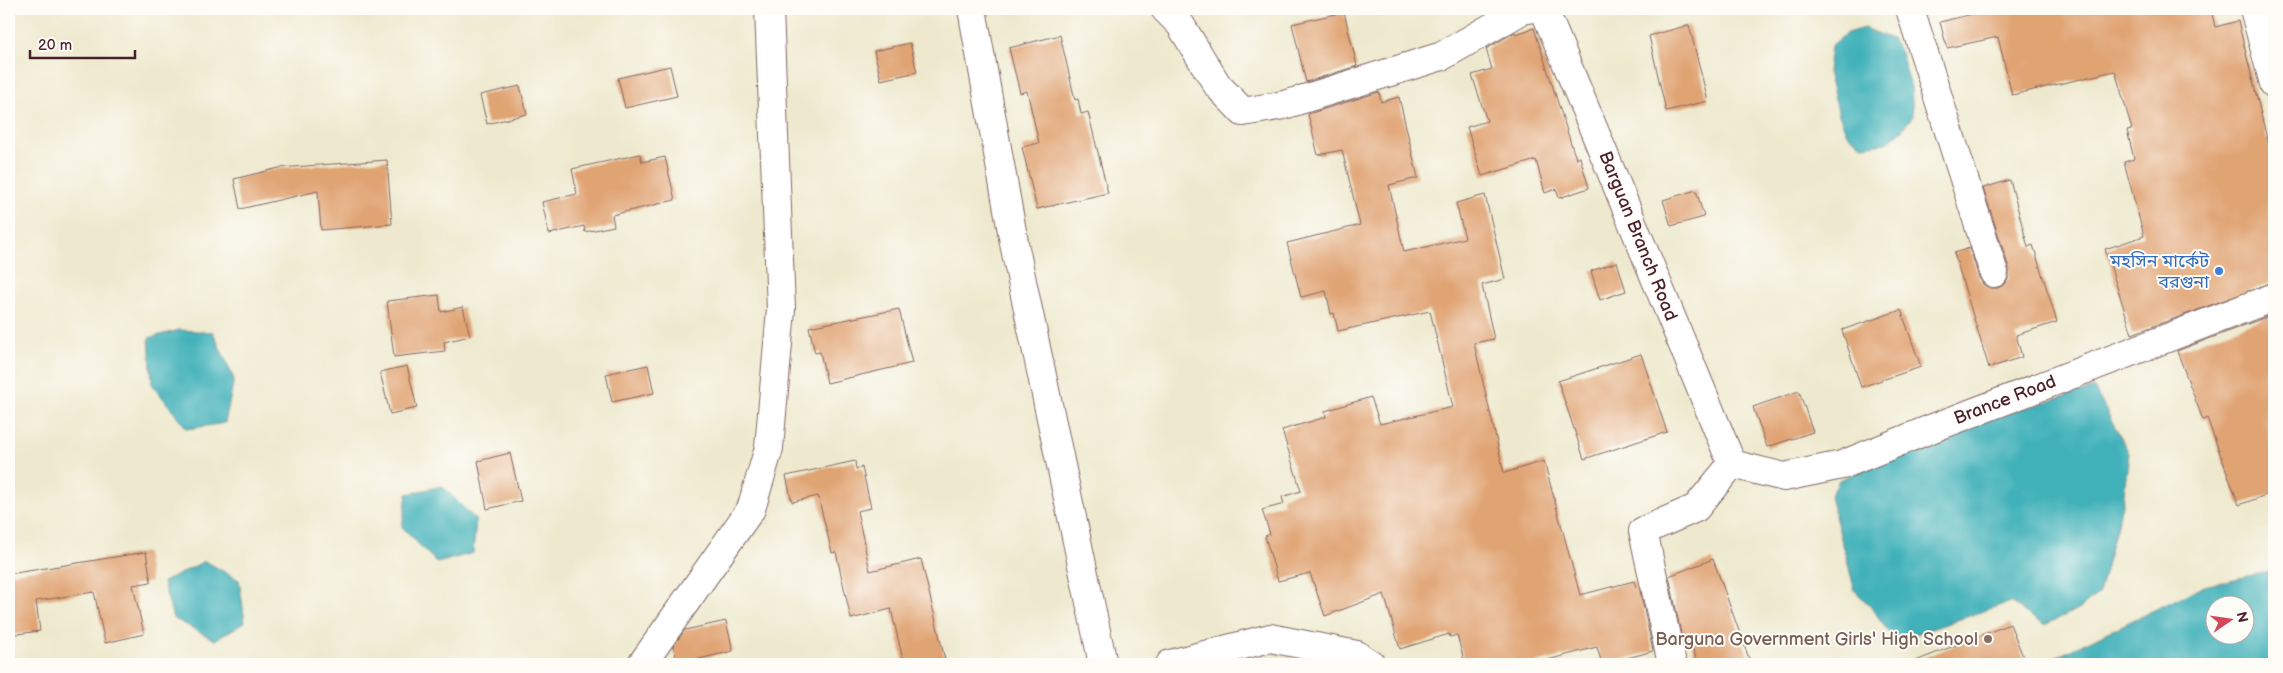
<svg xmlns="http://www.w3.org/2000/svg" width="2283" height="673" font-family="'Balsamiq Sans','Noto Sans Bengali',sans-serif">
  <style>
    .water { fill: #41b1b9; stroke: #466872; fill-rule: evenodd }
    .building { fill: #e0a372 }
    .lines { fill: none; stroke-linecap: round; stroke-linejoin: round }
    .street-casing { stroke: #836664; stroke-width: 30 }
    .street { stroke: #fff; stroke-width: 28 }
    .shop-dot { fill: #3f7fe0; stroke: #fdfcf7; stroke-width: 2 }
    .education-dot { fill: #8d6e63; stroke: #fdfcf7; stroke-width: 2 }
    .labels { text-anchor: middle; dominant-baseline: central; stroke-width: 4; stroke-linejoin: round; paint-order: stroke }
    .street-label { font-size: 18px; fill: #4a1f2b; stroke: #fdfcf7 }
    .shop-label { font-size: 18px; fill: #366cbe; stroke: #fdfcf7; text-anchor: end }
    .education-label { font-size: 18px; fill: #785e54; stroke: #fdfcf7; text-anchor: end }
  </style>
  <rect width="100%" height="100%" fill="#fdfcf7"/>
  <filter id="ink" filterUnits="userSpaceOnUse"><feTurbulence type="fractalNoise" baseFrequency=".02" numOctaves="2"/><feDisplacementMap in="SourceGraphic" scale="10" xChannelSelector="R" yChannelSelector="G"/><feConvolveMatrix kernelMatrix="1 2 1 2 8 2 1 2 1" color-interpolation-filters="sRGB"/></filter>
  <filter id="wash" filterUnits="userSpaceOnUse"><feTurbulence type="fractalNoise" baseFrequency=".0096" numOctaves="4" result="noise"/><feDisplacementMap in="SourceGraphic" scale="20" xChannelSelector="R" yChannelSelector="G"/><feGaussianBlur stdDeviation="1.12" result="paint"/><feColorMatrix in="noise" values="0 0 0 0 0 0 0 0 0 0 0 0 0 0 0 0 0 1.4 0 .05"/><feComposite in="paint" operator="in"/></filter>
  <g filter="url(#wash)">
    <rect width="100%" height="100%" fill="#eee9ce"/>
    <g class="water">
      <path d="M1864 28 1892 39 1901 53 1911 87 1913 116 1900 132 1886 143 1863 146 1847 134 1839 115 1828 72 1831 46 1847 33Z"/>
      <path d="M179 330 213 332 234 379 225 423 187 429 152 384 149 338Z"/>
      <path d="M2094 388 2129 453 2123 501 2099 593 2079 609 2044 625 2010 602 1896 641 1870 606 1855 591 1830 497 1839 480 1979 421Z"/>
      <path d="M442 486 476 520 473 553 437 563 402 527 407 494Z"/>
      <path d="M205 561 239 580 245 622 215 640 173 618 163 582Z"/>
      <path d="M2274 570V664H2059L2056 657 2204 586ZM2216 606H2246V636H2216Z"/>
    </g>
    <g id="blocks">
      <g class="building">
        <path d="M1992 9H2211L2215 27 2238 21 2274 167V282L2132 334 2105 249 2144 236 2124 162 2134 159 2127 130 2132 129 2115 71 2012 95 1998 37 1947 48 1940 22Z"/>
        <path d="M1344 12 1357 66 1306 82 1292 24Z"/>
        <path d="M1689 25 1708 101 1666 111 1649 36Z"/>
        <path d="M1534 28 1576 159 1580 157 1589 188 1559 198 1556 189 1545 193 1536 160 1482 176 1467 127 1487 121 1472 75 1492 69 1486 49 1515 32 1516 34Z"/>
        <path d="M1060 35 1075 100 1078 99 1081 114 1088 112 1108 193 1037 209 1022 147 1039 143 1027 91 1020 93 1009 48Z"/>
        <path d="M910 43 917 72 881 80 874 51Z"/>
        <path d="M670 66 677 96 625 108 618 78Z"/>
        <path d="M520 86 527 114 487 124 480 95Z"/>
        <path d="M1379 92 1381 102 1399 97 1418 178 1389 185 1404 252 1465 238 1456 203 1485 195 1505 279 1482 285 1494 339 1474 343 1504 473 1544 461 1580 595 1634 581 1636 587 1639 586 1653 651 1606 664H1602L1597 647 1532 664H1465L1457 635 1450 637 1449 634 1400 649 1384 594 1325 616 1310 573 1278 581 1265 536 1270 534 1262 510 1284 504 1282 497 1301 491 1282 430 1326 417 1325 411 1371 397 1380 424 1453 407 1430 311 1338 331 1334 313 1331 314 1326 291 1301 297 1287 243 1360 225 1342 150 1318 155 1308 114Z"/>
        <path d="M640 154 642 162 665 157 675 200 612 215 614 226 585 232 584 226 549 234 542 202 577 194 572 169Z"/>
        <path d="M387 160 392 224 321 230 318 191 240 209 234 179 279 168Z"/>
        <path d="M2010 180 2028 247 2033 245 2057 322 2016 335 2022 357 1989 368 1954 253 1970 248 1979 278 1984 285 1990 288H1998L2006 283 2009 276V268L1983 188Z"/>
        <path d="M1696 190 1704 217 1671 226 1663 200Z"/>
        <path d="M1617 262 1626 291 1600 300 1591 271Z"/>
        <path d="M439 295 441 312 463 307 470 336 444 342 445 351 394 357 387 301Z"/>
        <path d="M899 309 912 363 827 383 820 352 815 353 809 327Z"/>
        <path d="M1901 310 1921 367 1861 387 1842 330Z"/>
        <path d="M2274 314V492L2239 505 2207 418 2203 420 2177 351Z"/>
        <path d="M1641 354 1667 432 1584 459 1558 381Z"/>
        <path d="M648 365 654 393 612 402 606 374Z"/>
        <path d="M407 366 417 408 390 414 380 372Z"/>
        <path d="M1799 391 1813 432 1767 447 1753 407Z"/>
        <path d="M510 453 521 501 487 509 478 461Z"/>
        <path d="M855 461 856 469 862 467 871 508 857 511 870 571 921 559 946 664H904L891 609 851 619 836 552 832 553 818 496 792 502 786 476Z"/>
        <path d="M146 552 151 582 133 585 144 634 105 643 94 592 36 601 40 631 9 635V574Z"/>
        <path d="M1713 559 1751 664H1698L1690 641 1683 643 1669 576Z"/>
        <path d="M726 621 733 651 678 664 673 646 685 630Z"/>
        <path d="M2010 624 2026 664H1913V662Z"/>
      </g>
    </g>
  </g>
  <g filter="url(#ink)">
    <use href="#blocks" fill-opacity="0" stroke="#836664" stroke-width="1"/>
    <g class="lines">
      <defs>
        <g id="street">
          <path d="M972 9 1015 248 1103 664"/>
          <path d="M1165 9 1180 24 1218 86 1243 112 1284 105 1442 56 1522 10 1529 9"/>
          <path d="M1544 9 1732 464"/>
          <path d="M1910 9 1994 273"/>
          <path d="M2254 9 2274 84"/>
          <path d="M1732 464 1784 477 1842 465 1933 428 2274 297"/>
          <path d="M642 664 751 509 769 448 781 309 769 9"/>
          <path d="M1170 664 1270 638 1357 655 1371 664"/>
          <path d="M1672 664 1643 531 1696 508 1732 464"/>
        </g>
      </defs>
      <use href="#street" class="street-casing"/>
      <use href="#street" class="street"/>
    </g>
  </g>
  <circle class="shop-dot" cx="2219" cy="271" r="5"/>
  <circle class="education-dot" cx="1988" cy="639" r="5"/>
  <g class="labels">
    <g class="street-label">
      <text transform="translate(1638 236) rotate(68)">Barguan Branch Road</text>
      <text transform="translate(2005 400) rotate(-21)">Brance Road</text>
    </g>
    <g class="shop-label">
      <text x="2209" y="261">মহসিন মার্কেট<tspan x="2209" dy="21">বরগুনা</tspan></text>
    </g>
    <g class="education-label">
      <text x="1978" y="639">Barguna Government Girls' High School</text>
    </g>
  </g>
  <rect width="2283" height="673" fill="none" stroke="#fdfcf7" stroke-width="30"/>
  <g transform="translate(2230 620) rotate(77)"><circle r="24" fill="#fdfcf7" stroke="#b5a4a5"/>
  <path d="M0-4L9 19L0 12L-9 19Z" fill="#d1495b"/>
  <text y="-8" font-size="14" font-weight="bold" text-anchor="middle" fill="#4a1f2b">N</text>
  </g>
  <path d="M30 50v8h105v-8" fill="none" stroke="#4a1f2b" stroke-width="2.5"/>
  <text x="38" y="50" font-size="15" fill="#4a1f2b" stroke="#fdfcf7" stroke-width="4" paint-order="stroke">20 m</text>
</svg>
